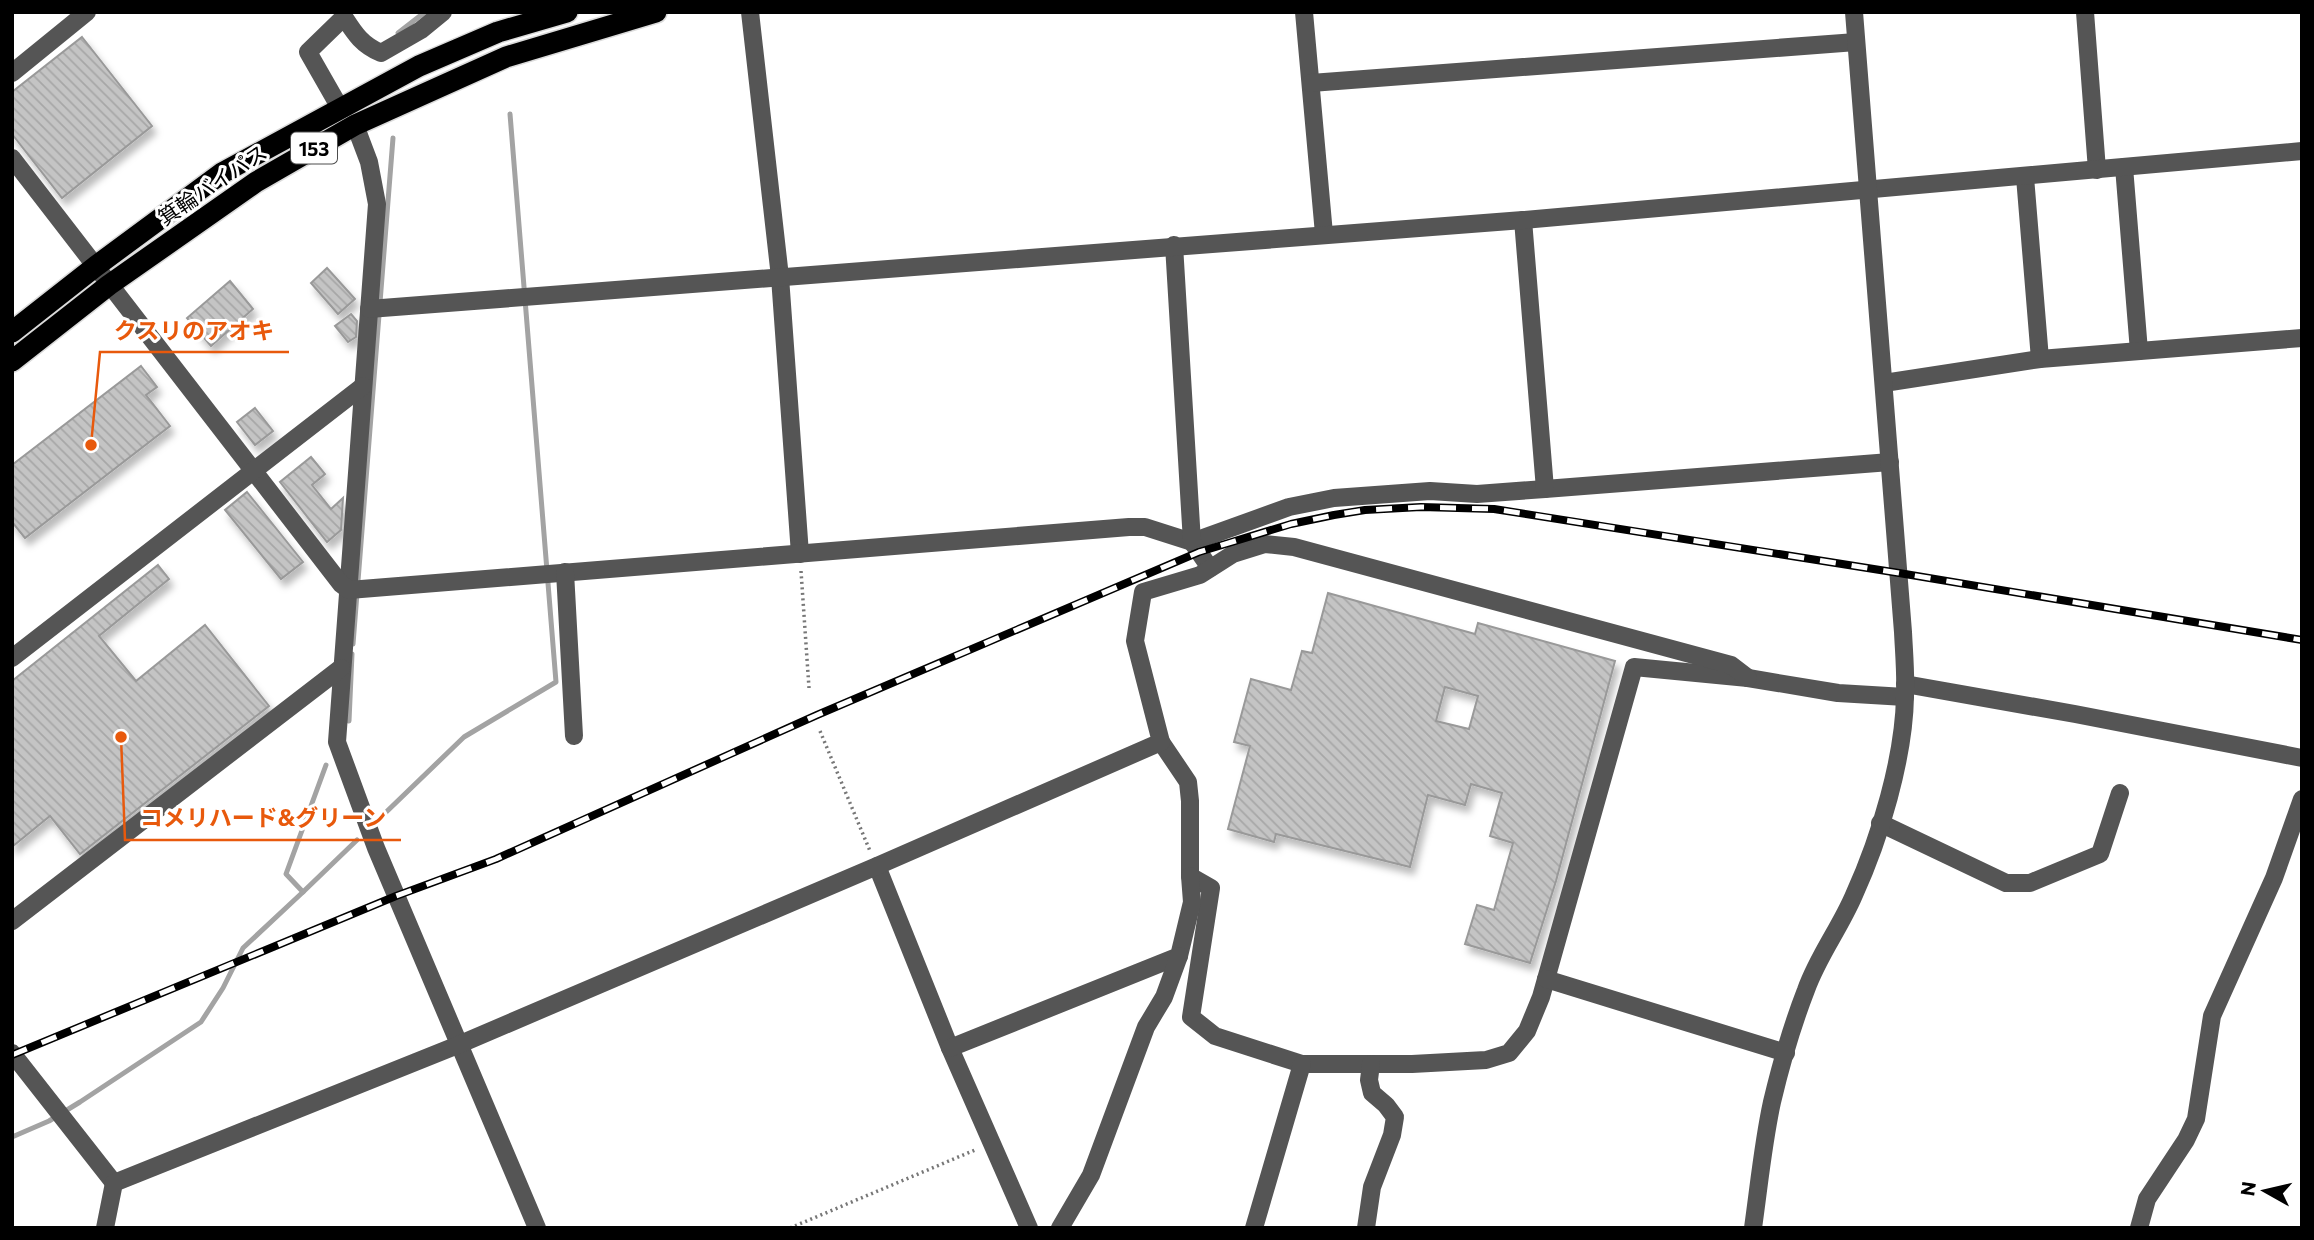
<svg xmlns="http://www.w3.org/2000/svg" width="2314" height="1240" font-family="Commissioner,'Noto Sans JP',sans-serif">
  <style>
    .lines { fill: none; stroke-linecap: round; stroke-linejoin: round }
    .stream { stroke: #a3a3a3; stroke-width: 5 }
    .building { fill: url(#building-back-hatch); stroke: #999; stroke-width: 2; fill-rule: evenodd; filter: url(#shadow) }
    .highway-casing { stroke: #dbdbdb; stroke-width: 24 }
    .path { stroke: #777; stroke-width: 3.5; stroke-dasharray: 2 3.5; stroke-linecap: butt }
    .minor { stroke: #555; stroke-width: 18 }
    .highway { stroke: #000; stroke-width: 21 }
    .rail-casing { stroke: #000; stroke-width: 8 }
    .rail { stroke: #fff; stroke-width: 5; stroke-dasharray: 16; stroke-linecap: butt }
    .labels { text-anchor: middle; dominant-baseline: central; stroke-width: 6; stroke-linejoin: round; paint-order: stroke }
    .shield { fill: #fff; stroke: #4c4c4c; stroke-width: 2 }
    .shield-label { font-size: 19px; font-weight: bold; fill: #000 }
    .street-label { font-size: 21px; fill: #000; stroke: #fff }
    .leader { fill: none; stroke: #e8590c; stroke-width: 2.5 }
    .callout-dot { fill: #e8590c; stroke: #fff; stroke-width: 2.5 }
    .callout-label { font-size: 23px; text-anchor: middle; font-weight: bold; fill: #e8590c; stroke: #fff; stroke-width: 6; stroke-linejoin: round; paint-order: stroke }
  </style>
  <defs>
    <pattern id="building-back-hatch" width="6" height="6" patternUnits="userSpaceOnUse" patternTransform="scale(1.75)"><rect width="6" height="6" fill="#c4c4c4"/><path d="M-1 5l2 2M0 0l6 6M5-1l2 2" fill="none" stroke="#a7a7a7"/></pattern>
    <filter id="shadow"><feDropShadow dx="4" dy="7" stdDeviation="3.5" flood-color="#0004"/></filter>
  </defs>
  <rect width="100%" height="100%" fill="#fff"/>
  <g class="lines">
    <g class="stream">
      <path d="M398 33 425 12"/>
      <path d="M353 644 393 138"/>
      <path d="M349 721 352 654"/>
      <path d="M380 818 464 737 556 682 510 114"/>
      <path d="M303 892 357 840"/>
      <path d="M12 1137 49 1121 80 1102 201 1022 223 988 243 948 303 892 286 874 326 765"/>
    </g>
  </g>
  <g class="building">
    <path d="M82 37 152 126 62 198 12 134V92Z"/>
    <path d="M327 268 355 299 338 314 311 283Z"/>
    <path d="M230 281 253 309 211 346 187 318Z"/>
    <path d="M351 314 357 321 356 337 348 342 335 326Z"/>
    <path d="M141 366 157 387 146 395 170 426 25 538 12 522V465Z"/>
    <path d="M255 408 273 431 255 445 237 422Z"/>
    <path d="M311 457 325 474 312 485 331 509 343 498 341 530 327 542 280 482Z"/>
    <path d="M247 492 303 562 281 579 225 510Z"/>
    <path d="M158 565 169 579 99 636 136 681 205 625 269 706 80 854 50 816 12 847V681Z"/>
    <path d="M1328 593 1475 634 1478 623 1615 661 1556 881 1530 963 1465 944 1477 905 1494 910 1513 843 1490 836 1502 793 1471 784 1465 805 1428 795 1410 867 1276 834 1274 842 1228 829 1250 746 1234 742 1251 679 1291 690 1302 651 1312 653ZM1445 687 1478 696 1469 729 1436 721Z"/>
  </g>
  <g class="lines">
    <defs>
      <g id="highway">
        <path d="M12 332 96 266 222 173 419 66 498 32 567 12"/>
        <path d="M12 361 109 285 256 182 355 125 506 57 656 12"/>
      </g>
    </defs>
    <use href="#highway" class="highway-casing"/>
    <g class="path">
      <path d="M801 571 809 688"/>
      <path d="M820 731 870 851"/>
      <path d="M790 1228 975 1150"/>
    </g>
    <g class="minor">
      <path d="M750 12 780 277 800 554"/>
      <path d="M1304 12 1324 234"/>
      <path d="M2085 12 2097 170"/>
      <path d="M12 73 87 12"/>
      <path d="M1311 83 1856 42"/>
      <path d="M340 108 308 52 344 17C355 34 362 45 381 53L421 30 443 12"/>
      <path d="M355 125 369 162 377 204 337 742 376 848 537 1228"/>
      <path d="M12 158 341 584 349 590 1129 527H1145L1192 542 1289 507 1334 498 1430 491 1477 494 1545 489 1890 462"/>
      <path d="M2124 167 2139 351"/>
      <path d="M2025 177 2040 359"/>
      <path d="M1523 220 1545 489"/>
      <path d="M1174 245 1192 542 1210 568"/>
      <path d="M369 309 1523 220 2302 151"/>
      <path d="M1884 383 2040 359 2302 338"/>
      <path d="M565 572 574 736"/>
      <path d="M12 658 363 386"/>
      <path d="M1905 684 2075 714 2302 758"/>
      <path d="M1161 742 1188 782 1190 801V876L1211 888 1191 1017 1215 1036 1302 1064H1412L1486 1060 1509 1053 1527 1031 1541 997 1634 667 1748 678 1838 693 1905 697"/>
      <path d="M1880 823 2006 883H2030L2100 854 2120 793"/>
      <path d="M877 866 950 1048 1029 1228"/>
      <path d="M12 921 341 668"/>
      <path d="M1546 979 1786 1053"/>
      <path d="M950 1048 1179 956 1192 902 1190 876"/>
      <path d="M12 1053 114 1183"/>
      <path d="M105 1228 114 1183 458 1045 877 866 1161 742 1135 641 1143 592 1200 575 1233 554 1265 544 1294 547 1731 665 1748 678"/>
      <path d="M1060 1228 1091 1175 1146 1027 1164 997 1179 956"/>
      <path d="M1254 1228 1302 1064"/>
      <path d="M1366 1228 1372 1187 1392 1135 1395 1117 1386 1105 1372 1093 1369 1080 1371 1064"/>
      <path d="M1753 1228C1759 1186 1763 1143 1772 1102 1781 1064 1792 1026 1806 990 1818 956 1840 928 1854 895 1880 838 1904 758 1905 696 1906 674 1904 653 1903 632L1854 12"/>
      <path d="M2139 1228 2147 1199 2186 1140 2196 1119 2212 1016 2274 878 2302 799"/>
    </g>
    <use href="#highway" class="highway"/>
    <defs>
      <path id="rail" d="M12 1055 396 896 496 859 817 715 1199 552 1291 524 1334 515 1365 510 1421 507 1494 509 1899 573 2302 640"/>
    </defs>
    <use href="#rail" class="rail-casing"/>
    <use href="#rail" class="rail"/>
  </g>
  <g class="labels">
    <rect class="shield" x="291" y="132.5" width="46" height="31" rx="5"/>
    <g class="shield-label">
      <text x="314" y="148">153</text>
    </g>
    <g class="street-label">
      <text transform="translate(212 184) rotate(-34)">箕輪バイパス</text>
    </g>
  </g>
  <path class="leader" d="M91 445L100 352H289M121 737L125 840H401"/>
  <g class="callout-dot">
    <circle cx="91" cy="445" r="7"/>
    <circle cx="121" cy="737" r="7"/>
  </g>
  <g class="callout-label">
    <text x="194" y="339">クスリのアオキ</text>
    <text x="263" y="826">コメリハード&amp;グリーン</text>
  </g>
  <rect width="2314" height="1240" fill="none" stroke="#000000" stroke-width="28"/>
  <g transform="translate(2265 1191) rotate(278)" stroke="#ffffff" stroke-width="5" paint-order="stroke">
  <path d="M0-5L12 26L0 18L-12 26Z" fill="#000000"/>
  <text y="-10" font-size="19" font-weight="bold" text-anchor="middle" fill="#000000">N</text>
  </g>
</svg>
